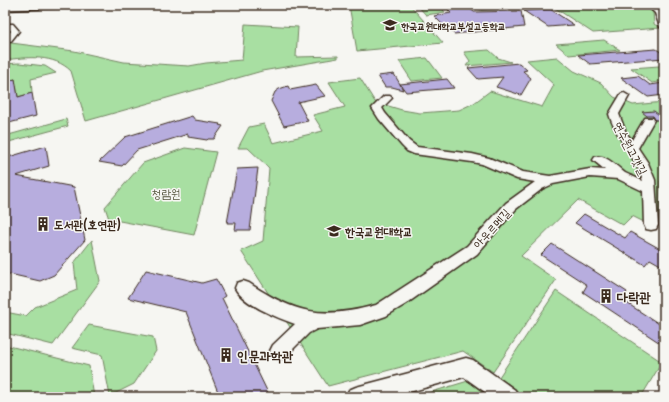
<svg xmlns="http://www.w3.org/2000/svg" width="669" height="402" font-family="'Playpen Sans','Poor Story',sans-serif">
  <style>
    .green { fill: #a8dfa2; stroke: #728460 }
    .building { fill: #b7adde; stroke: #3b2a1e }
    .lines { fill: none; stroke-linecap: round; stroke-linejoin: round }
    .minor-casing { stroke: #3b2a1e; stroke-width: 3 }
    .minor { fill: #f6f6f2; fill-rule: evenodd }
    .labels { text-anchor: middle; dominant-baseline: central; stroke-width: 3; stroke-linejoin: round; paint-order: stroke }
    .far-poi-label { font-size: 10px; font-weight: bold; fill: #3b2a1e; stroke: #f6f6f2; text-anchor: start }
    .street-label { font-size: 12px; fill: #3b2a1e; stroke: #f6f6f2 }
    .park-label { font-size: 12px; fill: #56573f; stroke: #f6f6f2 }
    .poi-label { font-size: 12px; font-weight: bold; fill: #3b2a1e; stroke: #f6f6f2; text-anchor: start }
    .near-poi-label { font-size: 14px; font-weight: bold; fill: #3b2a1e; stroke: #f6f6f2; text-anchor: start }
  </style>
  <rect width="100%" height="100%" fill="#f6f6f2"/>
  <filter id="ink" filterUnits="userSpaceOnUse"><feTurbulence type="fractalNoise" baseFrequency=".025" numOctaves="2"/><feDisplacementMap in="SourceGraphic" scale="8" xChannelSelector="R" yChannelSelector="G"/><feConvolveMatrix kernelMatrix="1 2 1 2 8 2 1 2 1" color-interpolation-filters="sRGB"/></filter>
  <g filter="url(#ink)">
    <g class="green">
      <path d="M349 5H410L443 43 357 51Z"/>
      <path d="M417 5H450L443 10 445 12 426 15Z"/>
      <path d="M471 5H642L653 12 654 24 660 28 593 33 552 6 481 10Z"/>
      <path d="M245 24 298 27 296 57 338 56V58L262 71 86 121 71 71C54 54 27 57 5 60V44L11 43 74 51 124 62 189 66 206 63 242 60Z"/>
      <path d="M604 40 620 50 569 55 556 44Z"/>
      <path d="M489 50 498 58 511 62 466 66 470 61 464 52Z"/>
      <path d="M557 57 574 71 601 83 614 97 633 105 664 102V177L660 181 659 221 644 222 632 216 623 225 578 200 521 256 556 280 493 372 463 351 328 386 241 251 263 241 269 168 248 148H238L249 127 264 124 273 143 323 131 313 115 345 107 329 82 360 78 375 102 402 110 420 113 459 110 474 103 490 91 542 107 554 85 527 60Z"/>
      <path d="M427 58 442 78 412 81 399 61Z"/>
      <path d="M19 63 45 66 56 73 31 79 32 93 18 97 15 79 5 82V64Z"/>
      <path d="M659 66 664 69V81L652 83 631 68Z"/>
      <path d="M66 119 68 126 5 143V136Z"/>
      <path d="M185 148 216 152 194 235 109 219 105 207 143 163Z"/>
      <path d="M92 240 100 281 53 345 5 333V312L26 316 35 307 77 290 74 263Z"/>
      <path d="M556 291 662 362 641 397H526L499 377Z"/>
      <path d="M89 325 153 337 156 351 134 384 110 396 102 355 72 348Z"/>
      <path d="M5 345 89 366 94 397H5Z"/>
      <path d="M468 381 489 397H415Z"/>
    </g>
    <g class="building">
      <path d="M469 8 474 12 521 11 524 27 454 34 450 30H448L434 16 451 13 448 10Z"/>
      <path d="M550 9 574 25 548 27 524 11Z"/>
      <path d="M656 49 664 54V58L590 64 578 55Z"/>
      <path d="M519 63 527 70 523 71 531 78 521 95 496 87 503 77 478 79 468 68Z"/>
      <path d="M394 74 400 84 447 79 454 88 406 92 400 84 403 90 392 87H385L378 76Z"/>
      <path d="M638 76 650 85 664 83V95L648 97 621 78Z"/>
      <path d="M15 79 18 97 32 93 36 116 9 123 8 114 5 115V82Z"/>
      <path d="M316 85 325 96 298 102 308 121 284 126 271 101 275 92 279 89 288 86 290 90Z"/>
      <path d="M654 111 664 119V120H655L653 116H647L642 112Z"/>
      <path d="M192 116 195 120 220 124 219 125 223 126 214 139H208L207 140 188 137V134L137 150 122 166 99 162 125 137Z"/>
      <path d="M46 146 49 166 16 176 74 187 85 240 54 275 40 281 5 273V158Z"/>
      <path d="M258 168 250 230H235L236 223H227L237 169Z"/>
      <path d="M584 214 625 238 630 232 664 251V267L650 259 645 265 575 223Z"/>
      <path d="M552 244 627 292 622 300 664 327V336L660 343 583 292 587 285 541 255Z"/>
      <path d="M146 270 202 283 216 279 225 296 222 298 270 397H220L186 312 128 298Z"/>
    </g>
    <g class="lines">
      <defs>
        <g id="minor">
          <path d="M27 5H75L72 7 5 10V6Z"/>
          <path d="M646 5H654C663 11 664 19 664 29L660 27 655 13Z"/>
          <path d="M5 24H13L19 31 11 41 5 40V38L11 31 8 28H5Z"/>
          <path d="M624 93 629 96 619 114 626 133 632 140 645 118H653L654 120 638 148 648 163 655 180 658 225 656 229 651 230 646 229 644 225 643 191 618 179 590 177 553 184 542 189 516 209 477 254 406 304 386 316 360 325 317 329 309 333 285 357 279 360 273 357 270 351 273 345 295 324C278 318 243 304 235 288L237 283 243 281 249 283C294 313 322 320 376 305L467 246 506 203 535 182 517 179 482 164 472 162 414 154 407 151 402 146 379 119 372 108 384 96H390L392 98 382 108 385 113 409 141 417 147 472 154 489 158 523 172 550 176 590 169 605 170 593 160 595 157C606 154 617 167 625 173 631 176 637 178 643 181 636 156 616 139 609 114L621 94Z"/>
          <path d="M466 358 473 360 515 390 518 397H492L464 377 391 397H346L349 390 356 387Z"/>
        </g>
      </defs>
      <use href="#minor" class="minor-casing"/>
      <use href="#minor" class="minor"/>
    </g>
  </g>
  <defs>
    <symbol id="school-bare" viewBox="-9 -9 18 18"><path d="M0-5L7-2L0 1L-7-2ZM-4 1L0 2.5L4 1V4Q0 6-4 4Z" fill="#3b2a1e" stroke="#f6f6f2" stroke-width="2.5" paint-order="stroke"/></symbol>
    <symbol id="building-bare" viewBox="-9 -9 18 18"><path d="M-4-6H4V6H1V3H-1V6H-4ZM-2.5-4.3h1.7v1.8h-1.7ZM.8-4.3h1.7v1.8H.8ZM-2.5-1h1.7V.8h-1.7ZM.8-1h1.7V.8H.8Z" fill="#3b2a1e" stroke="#f6f6f2" stroke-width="2.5" paint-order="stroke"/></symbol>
    <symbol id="university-bare" viewBox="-9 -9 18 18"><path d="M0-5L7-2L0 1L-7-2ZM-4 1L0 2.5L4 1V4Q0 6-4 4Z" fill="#3b2a1e" stroke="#f6f6f2" stroke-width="2.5" paint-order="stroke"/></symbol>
  </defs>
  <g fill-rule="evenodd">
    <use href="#school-bare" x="380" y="15" width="20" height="20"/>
    <use href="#building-bare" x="33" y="214" width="20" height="20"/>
    <use href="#university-bare" x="324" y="221" width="20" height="20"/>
    <use href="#building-bare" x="596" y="286" width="20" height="20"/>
    <use href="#building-bare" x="216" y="345" width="20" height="20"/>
  </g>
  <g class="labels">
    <g class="far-poi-label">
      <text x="401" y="25">한국교원대학교부설고등학교</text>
    </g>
    <g class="street-label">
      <text transform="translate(631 148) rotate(62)">연수원고갯길</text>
      <text transform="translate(491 228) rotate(-48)">아우르메길</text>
    </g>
    <g class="park-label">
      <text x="166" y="193">청람원</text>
    </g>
    <g class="poi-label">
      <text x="54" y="224">도서관(호연관)</text>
      <text x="345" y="231">한국교원대학교</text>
    </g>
    <g class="near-poi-label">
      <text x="617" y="296">다락관</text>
      <text x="237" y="355">인문과학관</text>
    </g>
  </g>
  <rect width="669" height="402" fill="none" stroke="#f6f6f2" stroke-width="20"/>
  <rect x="10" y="10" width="649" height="382" fill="none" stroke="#3b2a1e" stroke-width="1.5" filter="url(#ink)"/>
</svg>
